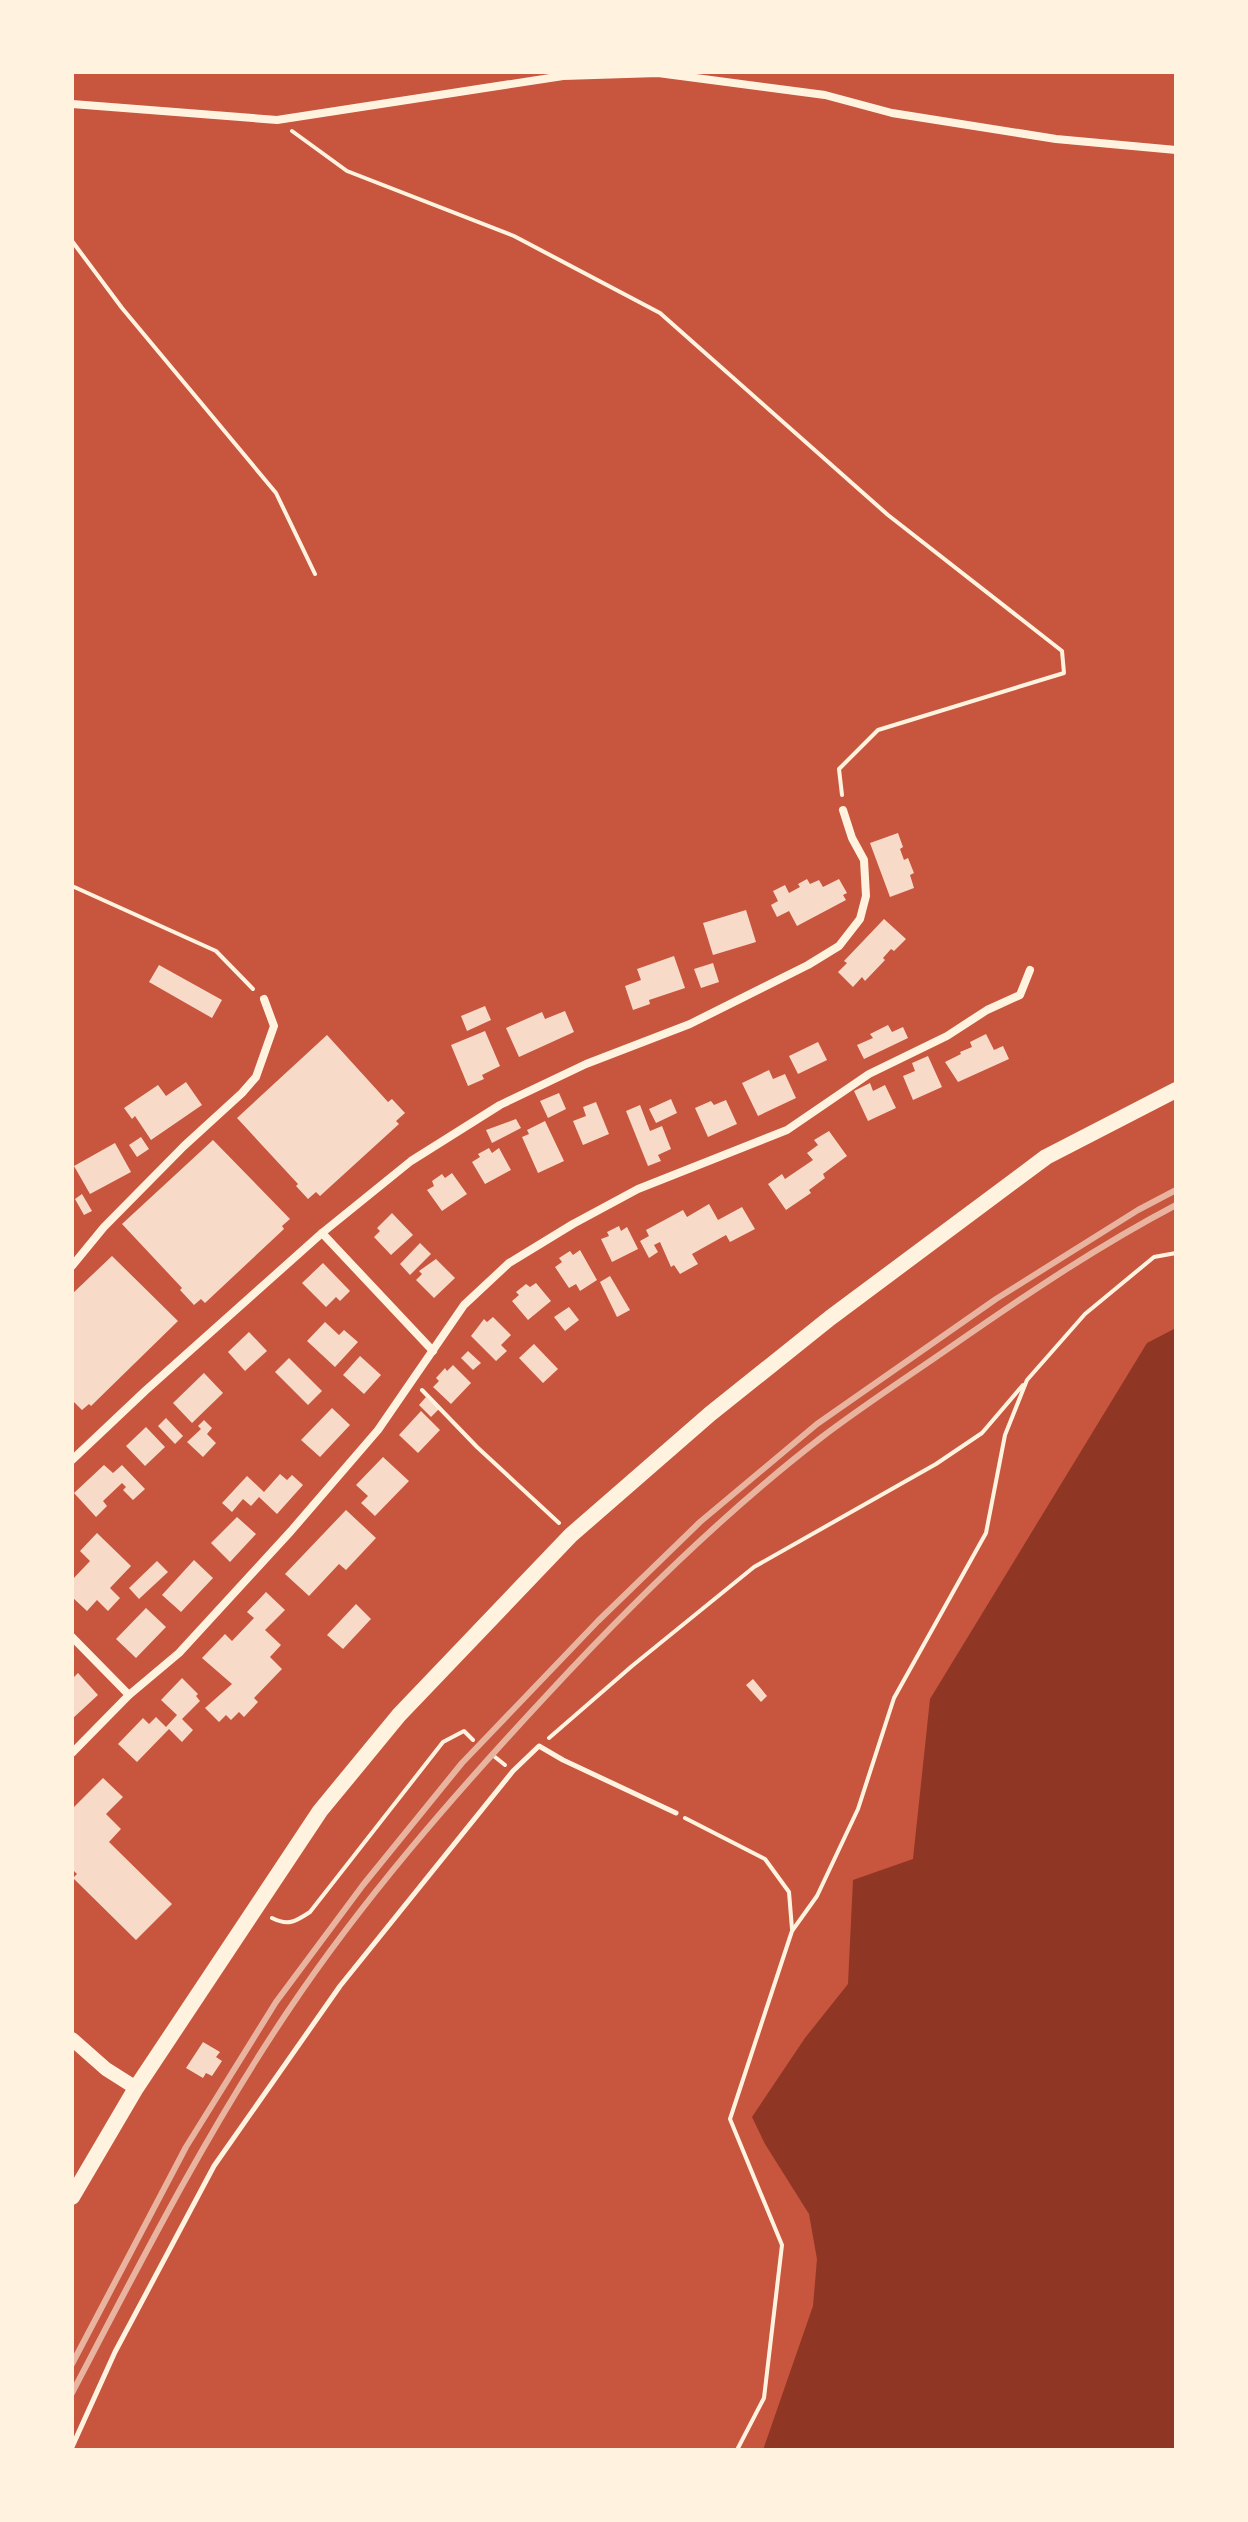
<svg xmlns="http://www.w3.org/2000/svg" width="1248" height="2522" font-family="Roboto,sans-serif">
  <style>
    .water { fill: #8f3625 }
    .building { fill: #f7dbc8 }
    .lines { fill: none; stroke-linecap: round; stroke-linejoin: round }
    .path { stroke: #fff3e0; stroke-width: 4 }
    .service { stroke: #fff3e0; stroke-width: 5 }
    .minor { stroke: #fff3e0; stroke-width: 8 }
    .tertiary { stroke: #fff3e0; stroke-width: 14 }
    .primary { stroke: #fff3e0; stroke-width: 16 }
    .rail { stroke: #e9b49f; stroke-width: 6 }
  </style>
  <rect width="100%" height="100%" fill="#c8553d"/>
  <path class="water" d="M1176 1328V2450H763L813 2306 817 2259 809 2214 765 2144 752 2117 805 2038 848 1984 853 1880 913 1859 930 1699 1147 1343Z"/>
  <g class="building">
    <path d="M898 833 903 847 900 849 904 860 908 858 914 873 910 875 914 888 890 897 870 843Z"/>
    <path d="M807 879 810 884 819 880 823 887 839 879 847 893 843 895 846 900 797 926 789 911 777 917 771 905 778 901 773 891 785 885 789 893 800 887 798 884Z"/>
    <path d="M746 910 756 942 713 955 703 923Z"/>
    <path d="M884 919 906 939 894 951 891 949 883 958 885 960 865 981 862 977 853 987 838 972 847 963 844 961Z"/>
    <path d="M674 956 685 988 649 1000 650 1004 633 1010 625 986 641 980 637 969Z"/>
    <path d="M713 963 719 982 701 988 694 969Z"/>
    <path d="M159 965 222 1000 212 1018 149 982Z"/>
    <path d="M485 1006 491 1020 467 1031 461 1016Z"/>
    <path d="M565 1011 574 1032 519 1057 506 1028 542 1012 545 1019Z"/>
    <path d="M888 1025 892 1032 903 1027 908 1038 864 1059 857 1045 873 1038 870 1034Z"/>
    <path d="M485 1031 500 1066 482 1075 484 1079 468 1086 451 1045Z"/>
    <path d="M986 1034 994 1050 1003 1046 1009 1059 958 1082 945 1062 961 1054 960 1052 972 1047 970 1042Z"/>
    <path d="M327 1035 388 1102 392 1099 405 1113 396 1121 399 1124 320 1196 316 1192 308 1199 296 1186 298 1184 237 1118Z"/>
    <path d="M818 1042 827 1060 798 1074 789 1056Z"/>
    <path d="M928 1056 942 1087 913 1100 903 1076 915 1071 912 1063Z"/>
    <path d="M769 1070 773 1079 785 1074 796 1098 758 1116 742 1083Z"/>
    <path d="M186 1082 202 1105 151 1140 135 1116 132 1119 124 1108 158 1085 166 1096Z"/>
    <path d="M870 1083 873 1091 885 1085 896 1108 868 1121 854 1091Z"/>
    <path d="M559 1093 566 1109 548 1118 540 1101Z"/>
    <path d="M671 1099 677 1113 656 1123 649 1109Z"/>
    <path d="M726 1100 737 1124 708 1137 695 1108 711 1101 714 1105Z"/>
    <path d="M596 1102 609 1134 583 1145 573 1121 586 1116 583 1107Z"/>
    <path d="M640 1105 650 1131 662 1126 671 1149 658 1155 661 1161 648 1166 626 1111Z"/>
    <path d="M516 1119 521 1128 492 1143 486 1130Z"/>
    <path d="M545 1121 564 1161 538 1173 522 1137 529 1134 527 1130Z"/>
    <path d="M829 1131 847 1156 823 1174 825 1178 809 1190 811 1193 786 1210 768 1184 782 1174 785 1179 813 1160 807 1153 818 1145 814 1140Z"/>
    <path d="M141 1137 149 1149 137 1157 129 1145Z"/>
    <path d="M213 1140 290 1219 282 1226 284 1229 205 1303 201 1299 194 1305 180 1290 182 1288 122 1224Z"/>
    <path d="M115 1143 131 1172 90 1194 74 1166Z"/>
    <path d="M489 1148 492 1153 499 1148 511 1170 485 1184 472 1162 480 1157 478 1154Z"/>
    <path d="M452 1173 467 1194 442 1211 427 1190 434 1186 432 1181 442 1174 445 1178Z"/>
    <path d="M82 1194 92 1211 84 1215 75 1199Z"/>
    <path d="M709 1204 718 1220 742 1207 755 1229 730 1242 726 1235 692 1254 698 1264 680 1274 674 1265 671 1267 660 1242 654 1245 658 1252 649 1258 640 1241 649 1236 646 1230 683 1210 687 1217Z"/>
    <path d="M392 1213 413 1235 391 1255 374 1237 380 1231 377 1228Z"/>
    <path d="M619 1226 621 1231 627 1227 638 1249 612 1262 601 1239 609 1236 607 1232Z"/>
    <path d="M420 1243 431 1254 410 1275 400 1264Z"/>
    <path d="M580 1250 597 1280 580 1291 576 1284 569 1288 555 1267 562 1262 559 1258 570 1251 573 1255Z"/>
    <path d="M112 1256 178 1321 91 1406 89 1404 82 1410 72 1400V1294Z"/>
    <path d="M436 1259 455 1278 434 1298 416 1280 422 1274 419 1271Z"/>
    <path d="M323 1263 350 1291 340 1301 336 1297 326 1307 302 1283Z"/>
    <path d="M610 1276 630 1310 617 1317 600 1282Z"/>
    <path d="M536 1283 551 1301 528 1320 512 1301 519 1295 516 1292 526 1284 530 1287Z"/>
    <path d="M569 1307 579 1320 565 1331 554 1317Z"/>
    <path d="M493 1317 511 1335 501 1345 507 1351 496 1361 471 1336 484 1319 487 1322Z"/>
    <path d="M325 1322 339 1335 344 1330 358 1342 335 1367 307 1341Z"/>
    <path d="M249 1332 267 1351 245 1371 228 1352Z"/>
    <path d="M534 1344 558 1369 543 1383 519 1358Z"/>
    <path d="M468 1351 481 1363 473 1370 461 1358Z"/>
    <path d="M360 1356 381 1375 364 1394 343 1375Z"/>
    <path d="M289 1358 322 1391 308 1405 275 1372Z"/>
    <path d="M453 1365 471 1383 451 1404 433 1387 439 1381 436 1378 445 1368 447 1371Z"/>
    <path d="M204 1373 223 1393 192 1423 173 1403Z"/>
    <path d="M426 1397 439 1409 431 1417 419 1405Z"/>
    <path d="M332 1408 350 1425 320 1457 301 1440Z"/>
    <path d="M421 1411 440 1430 418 1453 399 1435Z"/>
    <path d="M166 1418 183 1436 175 1444 158 1426Z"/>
    <path d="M204 1420 212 1428 207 1434 216 1443 203 1457 187 1442 201 1429 198 1426Z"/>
    <path d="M146 1427 165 1447 145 1466 126 1446Z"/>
    <path d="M383 1457 409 1481 375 1516 361 1503 368 1496 356 1485Z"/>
    <path d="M104 1465 113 1473 122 1465 145 1489 133 1500 123 1490 126 1487 122 1483 103 1501 107 1506 96 1517 74 1493Z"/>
    <path d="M280 1474 287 1480 292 1475 303 1485 277 1514 259 1497 251 1506 243 1499 232 1512 222 1503 247 1476 264 1492Z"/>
    <path d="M346 1510 376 1538 346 1570 339 1564 309 1596 285 1574Z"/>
    <path d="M237 1517 256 1534 230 1562 211 1543Z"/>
    <path d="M97 1533 131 1566 110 1588 120 1598 108 1611 97 1600 87 1611 72 1597V1580L90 1561 80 1551Z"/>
    <path d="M194 1560 213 1578 181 1612 162 1595Z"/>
    <path d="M157 1561 168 1572 139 1599 129 1588Z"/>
    <path d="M266 1592 285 1610 265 1630 281 1645 270 1657 282 1669 254 1698 258 1702 244 1717 239 1712 231 1720 226 1715 219 1722 205 1708 232 1684 202 1658 225 1634 232 1641 254 1618 247 1612Z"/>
    <path d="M356 1604 371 1619 343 1649 327 1635Z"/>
    <path d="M146 1608 166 1627 136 1658 116 1639Z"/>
    <path d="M78 1673 98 1695 72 1719V1679Z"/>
    <path d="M182 1678 198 1694 196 1696 200 1701 182 1719 193 1730 182 1742 169 1729 137 1762 118 1744 143 1718 149 1724 156 1717 166 1727 177 1715 161 1700Z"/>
    <path d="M753 1679 767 1696 761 1702 746 1685Z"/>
    <path d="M103 1778 123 1797 106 1814 121 1829 109 1842 172 1904 136 1940 73 1878 77 1874 72 1869V1809Z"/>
    <path d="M203 2042 220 2052 216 2057 222 2061 212 2076 206 2073 203 2078 186 2068Z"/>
  </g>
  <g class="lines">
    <g class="path">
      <path d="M292 131 347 171 514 236 660 313 888 515 1062 651 1064 673 878 730 839 769 842 795"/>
      <path d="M72 241 122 308 276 493 315 574"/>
      <path d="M72 886 216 951 253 989"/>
      <path d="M422 1390 477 1447 559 1523"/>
      <path d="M549 1738 632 1666 754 1567 936 1464 982 1433 1023 1385"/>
      <path d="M495 1757 505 1765"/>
      <path d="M685 1818 765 1859 789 1892 792 1929"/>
      <path d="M272 1918C288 1926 295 1922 310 1912L443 1742 464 1731 473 1740"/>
      <path d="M737 2450 764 2398 782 2245 730 2119 792 1931 817 1896 858 1809 894 1698 986 1533 1005 1435 1027 1380 1085 1314 1154 1257 1176 1253"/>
    </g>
    <path class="service" d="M72 2447 115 2352 214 2166 340 1986 513 1771 539 1746 563 1760 676 1813"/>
    <g class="minor">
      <path d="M72 104 277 120 563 76 658 73 825 95 892 113 1056 139 1176 150"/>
      <path d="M322 1233 433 1351"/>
      <path d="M72 1266 104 1227 184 1146 242 1093 256 1077 274 1026 264 999"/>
      <path d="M72 1460 145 1391 322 1233 411 1161 500 1105 586 1064 690 1024 808 965 839 946 860 919 866 896 864 860 852 838 843 810"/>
      <path d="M72 1637 129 1695"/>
      <path d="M72 1753 129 1695 179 1653 291 1531 378 1430 464 1305 509 1263 573 1224 638 1189 787 1130 869 1074 947 1036 987 1010 1020 995 1030 970"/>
    </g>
    <path class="tertiary" d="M72 2039 106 2069 136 2088"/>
    <path class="primary" d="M72 2197 136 2088 320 1811 399 1715 571 1535 710 1414 830 1318 1046 1157 1176 1090"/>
    <g class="rail">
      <path d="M72 2364 186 2147 276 2002 363 1885 462 1763 598 1621 700 1522 817 1424 996 1299 1138 1210 1176 1190"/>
      <path d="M72 2393C140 2263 206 2133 288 2011 363 1899 453 1796 545 1697 631 1604 722 1514 822 1437 864 1405 909 1376 952 1346 1024 1296 1098 1246 1176 1205"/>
    </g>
  </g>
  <rect width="1248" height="2522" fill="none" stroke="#fff3e0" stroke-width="148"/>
</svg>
